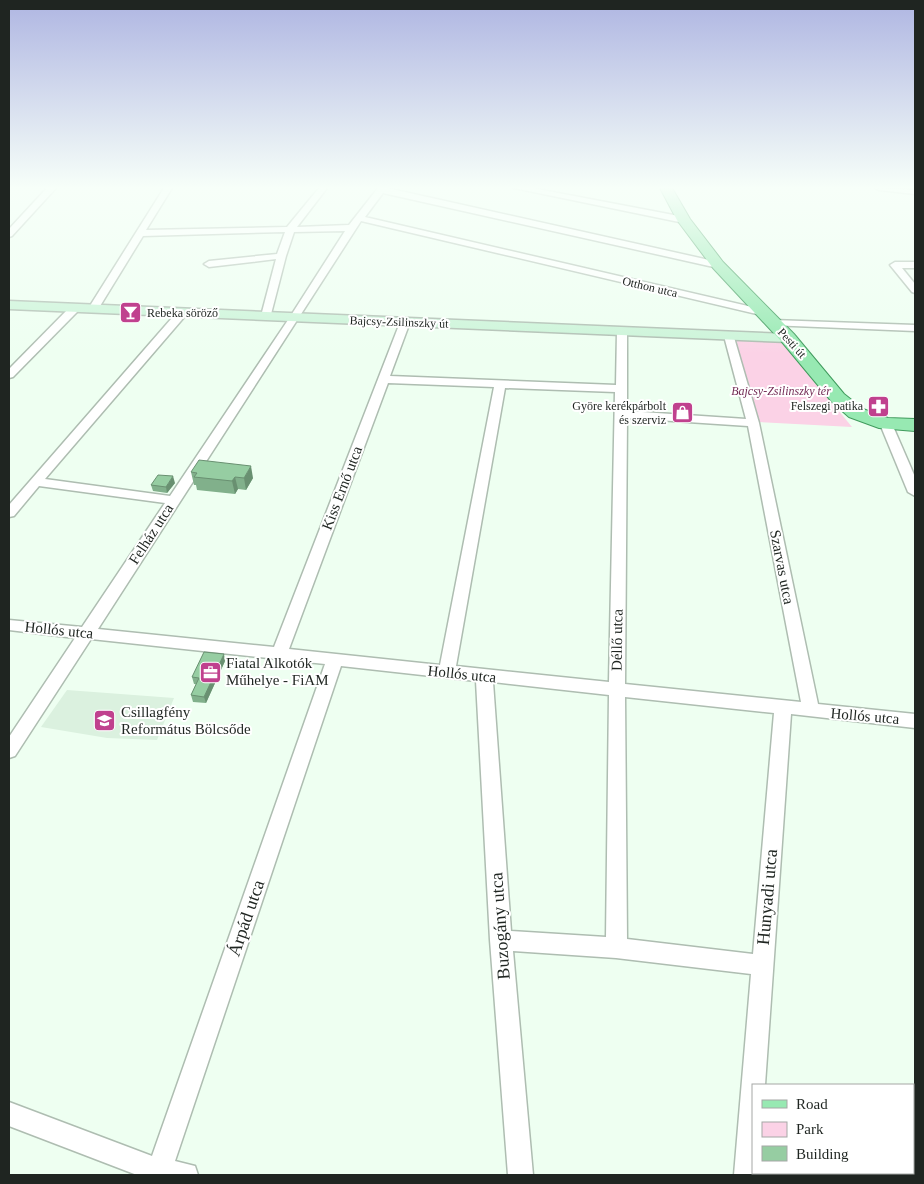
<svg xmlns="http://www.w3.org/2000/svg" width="924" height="1184" font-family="'Times New Roman',serif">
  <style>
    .built { fill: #dbf1df }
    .green { fill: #fbd2e6 }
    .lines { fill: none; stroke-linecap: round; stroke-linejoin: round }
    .street-casing { stroke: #aebdb1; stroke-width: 3 }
    .secondary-casing { stroke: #aebdb1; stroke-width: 3 }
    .primary-casing { stroke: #409b5d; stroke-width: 2 }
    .street { fill: #fff; fill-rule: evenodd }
    .secondary { fill: #cbf4d8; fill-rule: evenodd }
    .primary { fill: #97e9b2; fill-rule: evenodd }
    .wall { fill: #81b08b }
    .shaded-wall { fill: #699071 }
    .building { fill: #96cda2; stroke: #699071 }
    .labels { text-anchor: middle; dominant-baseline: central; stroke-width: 4; stroke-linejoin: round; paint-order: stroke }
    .far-street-label { font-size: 12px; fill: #1f2521; stroke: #fff }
    .far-poi-label { font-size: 12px; fill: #1f2521; stroke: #fff; text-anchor: end }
    .far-park-label { font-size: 12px; font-style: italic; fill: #732b55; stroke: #fff }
    .street-label { font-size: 15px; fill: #1f2521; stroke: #fff }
    .poi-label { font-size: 15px; fill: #1f2521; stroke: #fff; text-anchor: start }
    .near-street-label { font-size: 18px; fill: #1f2521; stroke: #fff }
  </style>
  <rect width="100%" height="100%" fill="#eefff1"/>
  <path class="built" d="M67 690 174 698 157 740 107 738 41 727Z"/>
  <path class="green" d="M729 336 779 338 852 427 757 422Z"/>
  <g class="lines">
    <defs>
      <g id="street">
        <path d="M47 188H56L12 236 9 237V229Z"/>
        <path d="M164 188H172L146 230 287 227 319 188H327L297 227 349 225 378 188H387L718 262 723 265 718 268 383 193 365 217 765 310 770 313 765 316 361 221 98 629 274 647 401 320 405 319 410 322 390 376 616 385 617 331 622 328 627 331V411L746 419 724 336 725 334H733L759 423 818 704 915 714V728L791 714 765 1085H753V1173H760L759 1175H734L751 974 616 958 513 951 533 1175H508L490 940 476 681 341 666 175 1161 195 1166 198 1175H137L9 1126V1102L152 1156 325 664 91 639 15 756 9 758V737L75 638 9 630V620L82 627 165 503 39 486 14 516 9 517V505L178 311 182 310 187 313 186 315 45 479 170 496 290 317 345 231 294 232 286 256 270 318H262L261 316 276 259 209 267 204 264 209 261 277 254 285 232 143 236 97 311H89L88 309ZM388 383 494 387 440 665 289 649ZM505 388 615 392 609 682 456 666ZM627 418 748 426 801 702 625 684ZM493 682 609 695 606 937 511 931ZM625 697 774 713 753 954 627 939Z"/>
        <path d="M514 188H532L684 217 688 220 684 223Z"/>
        <path d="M875 188 915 190V194L879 190Z"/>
        <path d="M915 262V268H902L915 284V293L912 292 890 265 895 262Z"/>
        <path d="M75 305 79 306V310L13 377 9 378V369L71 306Z"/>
        <path d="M773 320 915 325V331L769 325 768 323 769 321Z"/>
        <path d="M886 420 892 424 915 477V496L908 492 880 424Z"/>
      </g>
      <path id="secondary" d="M9 301 788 334 793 335 795 338 793 341 788 342 9 309Z"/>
      <path id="primary" d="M660 188H672L690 219 723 262 794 334 844 394 863 409 888 418 915 419V431L879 428 849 417 832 402 782 342 713 268 677 220Z"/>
    </defs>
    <use href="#street" class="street-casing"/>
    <use href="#secondary" class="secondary-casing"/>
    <use href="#primary" class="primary-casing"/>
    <use href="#street" class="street"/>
    <use href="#secondary" class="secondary"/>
    <use href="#primary" class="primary"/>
  </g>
  <g class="wall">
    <path d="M191 472 253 478 246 490 238 489 235 494 197 490 196 485H194Z"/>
    <path d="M175 483 167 493 153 491 151 485Z"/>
    <path d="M225 661 206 703 193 702 191 695 196 684H194L192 677Z"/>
  </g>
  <g class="shaded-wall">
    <path d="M251 466 253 478 246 490 244 478Z"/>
    <path d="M173 476 175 483 167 493 166 487Z"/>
    <path d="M235 477 238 489 235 494 232 481Z"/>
    <path d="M224 654 225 661 206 703 204 697Z"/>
  </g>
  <g class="building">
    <path d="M199 460 251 466 244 478 235 477 232 481 194 477 197 473 191 472Z"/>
    <path d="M158 475 173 476 166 487 151 485Z"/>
    <path d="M204 652 224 654 204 697 191 695 199 678 192 677Z"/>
  </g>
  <linearGradient id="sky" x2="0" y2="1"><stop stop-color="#afb6e2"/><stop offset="0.53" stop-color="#f7fff9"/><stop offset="1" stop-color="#f7fff9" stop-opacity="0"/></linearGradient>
  <rect width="924" height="354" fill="url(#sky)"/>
  <defs>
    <symbol id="bar-square" viewBox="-11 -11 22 22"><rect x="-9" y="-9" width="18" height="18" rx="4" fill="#c0418e" stroke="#fff"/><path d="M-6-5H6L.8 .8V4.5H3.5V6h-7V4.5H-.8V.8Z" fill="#fff"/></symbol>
    <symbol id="pharmacy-square" viewBox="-11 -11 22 22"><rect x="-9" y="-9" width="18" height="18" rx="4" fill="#c0418e" stroke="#fff"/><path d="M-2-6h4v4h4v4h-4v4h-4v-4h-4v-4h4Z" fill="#fff"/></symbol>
    <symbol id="shop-square" viewBox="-11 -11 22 22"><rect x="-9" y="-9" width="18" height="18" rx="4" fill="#c0418e" stroke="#fff"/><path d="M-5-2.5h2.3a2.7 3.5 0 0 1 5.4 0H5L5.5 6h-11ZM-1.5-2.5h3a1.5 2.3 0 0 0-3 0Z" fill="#fff"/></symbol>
    <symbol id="office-square" viewBox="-11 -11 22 22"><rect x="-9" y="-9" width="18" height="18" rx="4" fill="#c0418e" stroke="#fff"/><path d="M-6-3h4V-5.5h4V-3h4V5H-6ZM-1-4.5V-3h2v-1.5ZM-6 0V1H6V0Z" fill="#fff"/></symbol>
    <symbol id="school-square" viewBox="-11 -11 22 22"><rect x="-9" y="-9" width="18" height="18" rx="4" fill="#c0418e" stroke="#fff"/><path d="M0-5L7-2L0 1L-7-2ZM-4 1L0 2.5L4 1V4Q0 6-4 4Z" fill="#fff"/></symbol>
  </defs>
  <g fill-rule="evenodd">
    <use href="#bar-square" x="118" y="300" width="25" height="25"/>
    <use href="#pharmacy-square" x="866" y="394" width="25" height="25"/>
    <use href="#shop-square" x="670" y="400" width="25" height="25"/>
    <use href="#office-square" x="198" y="660" width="25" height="25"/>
    <use href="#school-square" x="92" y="708" width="25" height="25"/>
  </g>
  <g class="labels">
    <g class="far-street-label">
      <text transform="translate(650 287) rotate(13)">Otthon utca</text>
      <text transform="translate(399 322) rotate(2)">Bajcsy-Zsilinszky út</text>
      <text transform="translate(792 343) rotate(48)">Pesti út</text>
    </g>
    <g class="far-poi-label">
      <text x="147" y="313" text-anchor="start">Rebeka söröző</text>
      <text x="666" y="406">Györe kerékpárbolt<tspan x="666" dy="14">és szerviz</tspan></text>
      <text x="863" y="406">Felszegi patika</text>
    </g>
    <g class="far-park-label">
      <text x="781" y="391">Bajcsy-Zsilinszky tér</text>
    </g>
    <g class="street-label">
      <text transform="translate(342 488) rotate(-69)">Kiss Ernő utca</text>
      <text transform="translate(151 534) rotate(-57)">Felház utca</text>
      <text transform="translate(782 567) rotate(79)">Szarvas utca</text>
      <text transform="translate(59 630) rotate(6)">Hollós utca</text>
      <text transform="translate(617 640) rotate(-89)">Déllő utca</text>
      <text transform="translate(462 674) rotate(6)">Hollós utca</text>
      <text transform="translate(865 716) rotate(5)">Hollós utca</text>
    </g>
    <g class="poi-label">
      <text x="226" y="663">Fiatal Alkotók<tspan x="226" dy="17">Műhelye - FiAM</tspan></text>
      <text x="121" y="712">Csillagfény<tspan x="121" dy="17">Református Bölcsőde</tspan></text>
    </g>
    <g class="near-street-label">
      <text transform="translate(767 897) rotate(-85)">Hunyadi utca</text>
      <text transform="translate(246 918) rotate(-71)">Árpád utca</text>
      <text transform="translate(500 926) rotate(-94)">Buzogány utca</text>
    </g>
  </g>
  <rect width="924" height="1184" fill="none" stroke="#1f2521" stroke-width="20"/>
  <rect x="752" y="1084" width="162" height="90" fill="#ffffff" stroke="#a5a8a6"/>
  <rect x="762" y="1100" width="25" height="8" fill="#97e9b2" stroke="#a5a8a6"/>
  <text x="796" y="1109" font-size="15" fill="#1f2521">Road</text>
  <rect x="762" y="1122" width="25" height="15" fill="#fbd2e6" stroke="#a5a8a6"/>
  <text x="796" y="1134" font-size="15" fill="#1f2521">Park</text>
  <rect x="762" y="1146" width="25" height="15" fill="#96cda2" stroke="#a5a8a6"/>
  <text x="796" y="1159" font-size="15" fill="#1f2521">Building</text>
</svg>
